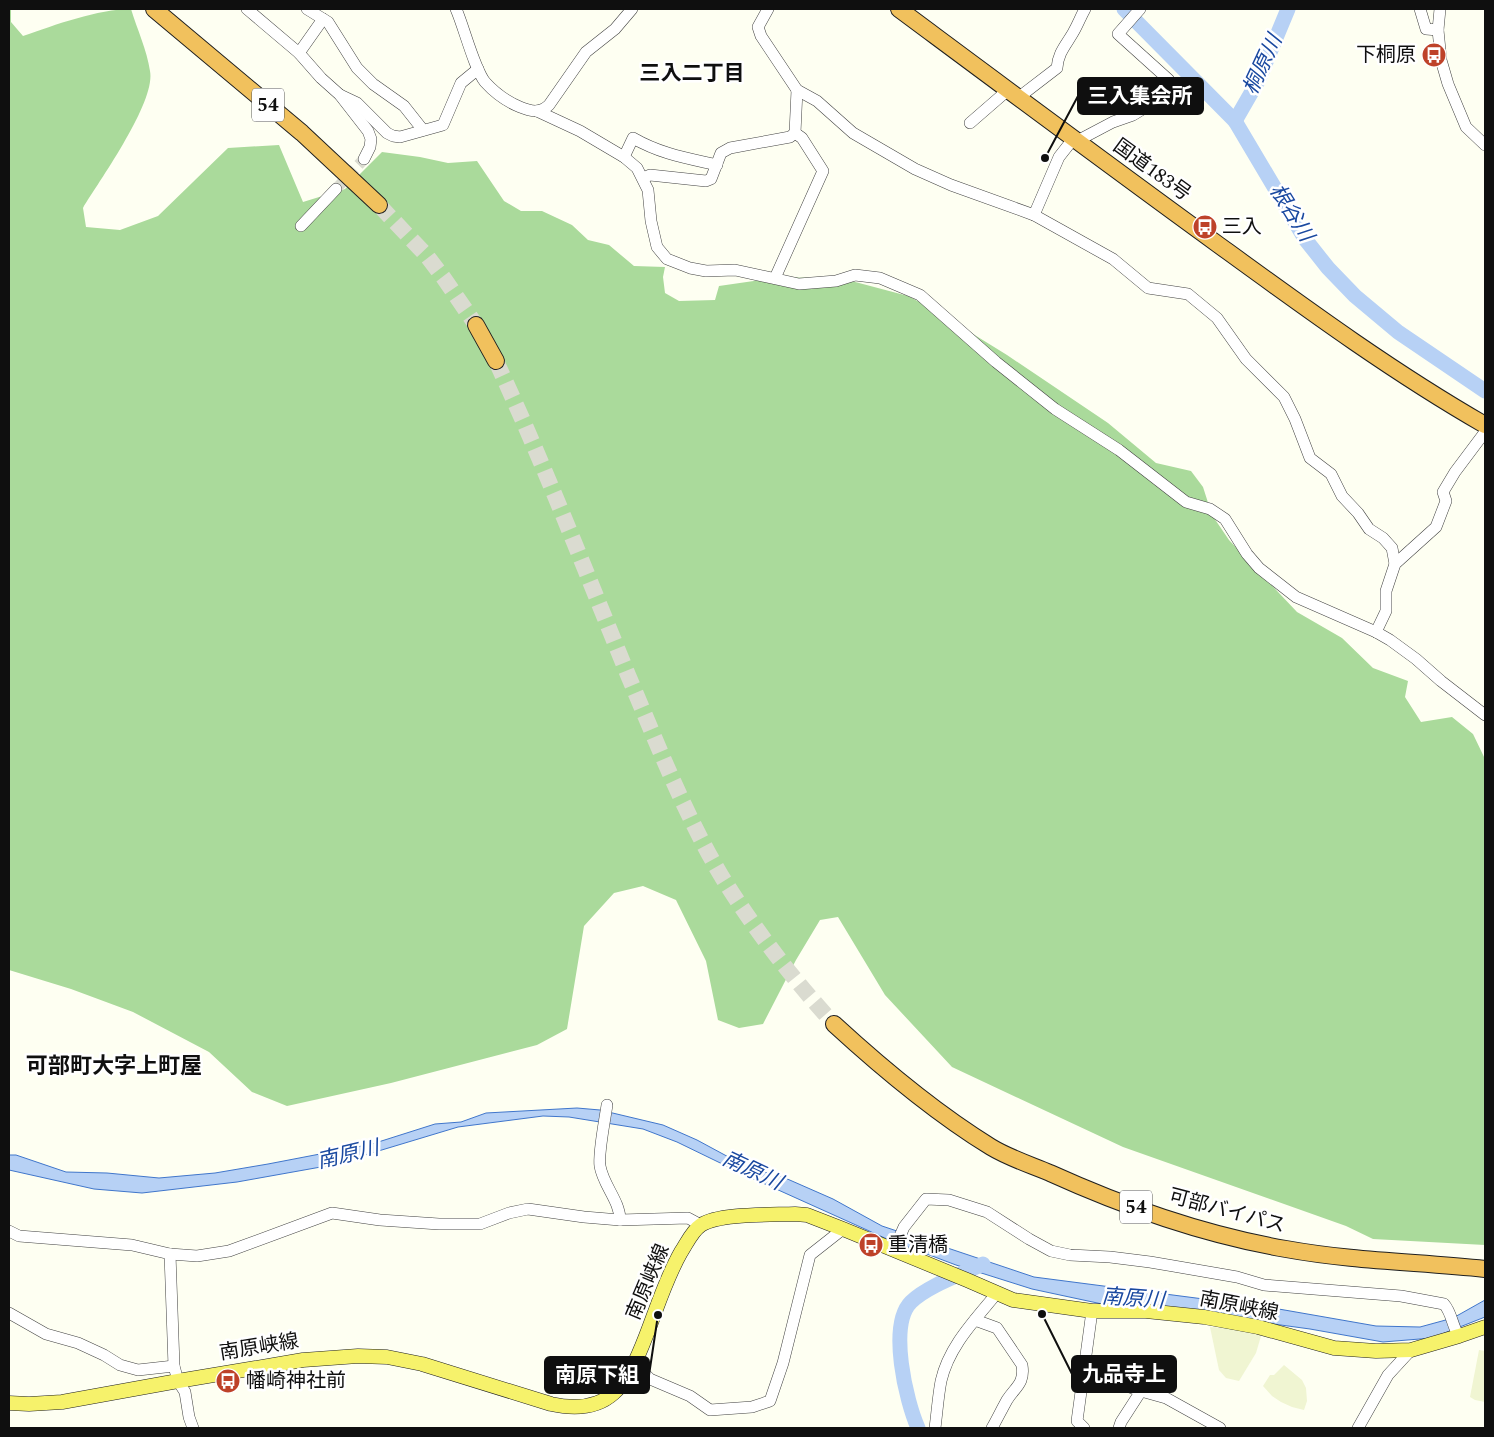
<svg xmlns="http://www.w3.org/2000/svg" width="1494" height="1437" font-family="Spectral,'Noto Sans JP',serif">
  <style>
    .farmland { fill: #f0f5d2 }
    .forest { fill: #aada9b }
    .water { fill: #b7d1f5; stroke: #4076cb }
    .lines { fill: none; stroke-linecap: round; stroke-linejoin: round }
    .river { stroke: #b7d1f5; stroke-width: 15 }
    .minor-tunnel { stroke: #dadbd0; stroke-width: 11; stroke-dasharray: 11 5.5; stroke-linecap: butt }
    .highway-tunnel { stroke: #dadbd0; stroke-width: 16; stroke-dasharray: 16 8; stroke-linecap: butt }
    .minor-casing { stroke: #424242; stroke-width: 12 }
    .major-casing { stroke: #202020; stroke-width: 15 }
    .highway-casing { stroke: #202020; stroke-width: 18 }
    .minor { stroke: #fff; stroke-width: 11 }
    .major { stroke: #f6f26b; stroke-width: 14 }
    .highway { stroke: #f1c15d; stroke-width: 16 }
    .labels { text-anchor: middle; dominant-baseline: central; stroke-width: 5; stroke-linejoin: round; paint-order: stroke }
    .shield { fill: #fff; stroke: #575757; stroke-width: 1 }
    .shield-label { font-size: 19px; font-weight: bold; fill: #0f0f0f }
    .poi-label { font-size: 20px; fill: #0f0f0f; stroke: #fff; text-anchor: start }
    .street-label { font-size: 20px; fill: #0f0f0f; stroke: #fff }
    .water-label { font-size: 21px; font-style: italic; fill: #1a49a0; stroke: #fff }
    .neighbourhood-label { font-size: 21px; font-weight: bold; fill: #0f0f0f; stroke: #fff }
    .quarter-label { font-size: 22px; font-weight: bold; fill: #0f0f0f; stroke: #fff }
    .leader { fill: none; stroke: #0f0f0f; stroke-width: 2 }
    .callout-dot { fill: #0f0f0f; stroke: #fff; stroke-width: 2 }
    .callout { fill: #0f0f0f; stroke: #0f0f0f; stroke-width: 2 }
    .callout-label { font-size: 21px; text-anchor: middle; font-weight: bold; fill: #fff }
  </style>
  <rect width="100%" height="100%" fill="#fefff2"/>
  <g class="farmland">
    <path d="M1210 1327 1241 1329 1256 1332 1261 1336 1256 1353 1239 1381 1226 1378 1219 1370Z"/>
    <path d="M1479 1350 1485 1351V1402L1475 1400 1470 1397Z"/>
    <path d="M1284 1365 1302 1380 1306 1388 1307 1401 1304 1410 1292 1407 1281 1402 1272 1396 1263 1386 1270 1375H1274Z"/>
  </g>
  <path class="forest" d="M9 9H11V22L23 36C55 25 98 9 131 9 137 29 147 50 150 71 156 102 100 180 83 208L86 227 120 230 158 216 228 148 279 145 303 202 345 189 382 152 420 157 448 163 477 161 504 201 521 211H542L572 225 588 240 609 245 634 266 665 267 663 277 665 293 679 301 715 300 719 286 782 277 844 279 908 296 931 308 1007 355 1108 423 1156 463 1191 471 1203 487 1212 515 1229 540 1297 612 1342 638 1373 668 1408 681 1405 697 1421 722 1452 717 1473 734 1485 759V1245L1373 1239 1346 1226 1123 1147 952 1067 885 995 838 917 820 920 796 960 763 1024 739 1028 718 1020 706 961 676 900 643 886 614 893 584 926 567 1029 537 1045 391 1083 287 1106 252 1092 209 1052 133 1012 71 989 9 970Z"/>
  <path class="water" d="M577 1108 600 1110 663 1125 697 1140 747 1167 762 1172 776 1174 833 1199 882 1226 1034 1277 1273 1308 1376 1326 1420 1327 1453 1318 1485 1300V1317L1432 1338 1383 1342 1310 1329 1193 1313 1102 1304 1032 1289 956 1265 887 1239 745 1175 677 1142 643 1129 569 1117 543 1116 458 1127 332 1165 237 1182 142 1193 94 1189 9 1170V1155H16L66 1172 107 1173 159 1178 215 1173 268 1164 372 1144 435 1124 461 1122 486 1113Z"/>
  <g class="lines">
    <g class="river">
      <path d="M1124 9 1235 121 1305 239 1328 268 1355 296 1398 332 1485 391"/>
      <path d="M1235 121 1258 81 1288 9"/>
      <path d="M918 1428C906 1401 888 1325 911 1302 927 1286 962 1274 983 1264"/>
    </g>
    <path class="minor-tunnel" d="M336 189 364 159"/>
    <g class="highway-tunnel">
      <path d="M379 205 427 256 443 277 476 325"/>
      <path d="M496 361C544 464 585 570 628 675 657 743 684 813 722 877 755 930 792 978 834 1024"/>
    </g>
    <defs>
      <g id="minor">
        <path d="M247 9 299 53 321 78 340 95 368 131 371 139 370 147 364 159"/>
        <path d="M307 9 328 22 357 68 373 84 404 106 423 130"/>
        <path d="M456 9C464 27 474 68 485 82 494 92 508 102 520 107 530 111 540 114 549 105L586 52 615 29 632 9"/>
        <path d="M768 9 758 27 761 36 797 90 817 101 853 133 915 169 951 185 1034 215 1113 259 1148 288 1188 294 1217 318 1246 359 1284 397 1295 419 1310 458 1331 474 1342 496 1358 513 1369 529 1383 538 1392 548 1395 564"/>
        <path d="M1420 9 1426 29 1438 30"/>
        <path d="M1440 9 1438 30 1441 60 1448 84 1466 127 1485 145"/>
        <path d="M299 53 323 19"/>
        <path d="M340 95 357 103 387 133 393 136 400 137 443 125 461 83 478 69"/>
        <path d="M1018 98 1057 68C1058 52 1067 44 1074 31 1078 24 1081 16 1085 9"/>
        <path d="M537 111 580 131 624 157 637 168 648 190 651 221 657 247 667 259 690 268 706 271 735 270 799 284 836 281 855 275 880 278 920 295 996 362 1055 409 1119 450 1186 502 1210 509 1225 519 1247 554 1259 568 1296 597 1376 632 1390 640 1416 659 1441 681 1485 715"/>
        <path d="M970 123 1008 90"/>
        <path d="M795 133 797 90"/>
        <path d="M624 157 633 138C661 154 686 158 717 165"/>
        <path d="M643 178 650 175 706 181 711 179 721 153 730 148 790 137 795 133"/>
        <path d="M1034 215 1059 157 1070 143 1077 141 1113 122 1133 115 1151 104 1169 80 1118 34 1140 9"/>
        <path d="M301 226 336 189"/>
        <path d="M775 278 823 171 802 138 795 133"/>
        <path d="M1376 632 1386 611V591L1395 564 1436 527 1446 501 1443 492 1455 472 1485 432"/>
        <path d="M607 1105C605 1119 598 1154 600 1166 603 1185 620 1201 620 1220"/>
        <path d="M9 1231 19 1236 132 1245 170 1254 197 1256 229 1251 332 1213 380 1220 439 1224H480L509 1213 528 1209 584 1217 620 1220 688 1218 701 1225"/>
        <path d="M894 1250 904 1227 926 1199 949 1200 987 1212 1029 1239 1051 1251 1070 1255 1110 1257 1150 1262 1237 1277 1264 1285 1401 1296 1444 1304C1452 1313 1452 1326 1459 1336"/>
        <path d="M170 1254 174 1366 178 1381 185 1392 189 1417 193 1428"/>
        <path d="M9 1313 46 1334 78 1343 104 1355 120 1365 138 1370 174 1366"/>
        <path d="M975 1320 997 1328 1022 1365C1025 1384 1015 1387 1007 1400 1002 1409 997 1419 992 1428"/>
        <path d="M635 1364 650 1379 690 1396 710 1410 752 1407 770 1401 783 1363 810 1255 843 1229"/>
        <path d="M1085 1371 1141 1391 1166 1398 1220 1428"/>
        <path d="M935 1428C937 1413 938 1397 941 1381 949 1346 975 1320 997 1293"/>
        <path d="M1084 1428 1077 1421 1092 1311"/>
        <path d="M1119 1428 1121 1422 1141 1391"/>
        <path d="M1358 1428 1388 1375 1411 1350"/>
      </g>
      <path id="major" d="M9 1403 29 1404 62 1402 178 1381 303 1360 358 1356 387 1357 422 1364 551 1404C610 1417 627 1385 646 1336 657 1308 666 1278 681 1252 687 1243 692 1231 701 1225 719 1213 772 1215 795 1214L807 1215 843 1229 967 1280 1013 1300 1092 1311H1146L1204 1317 1258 1327 1334 1348 1376 1351 1411 1350 1459 1336 1485 1327"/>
      <g id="highway">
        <path d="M154 9 302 133 379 205"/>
        <path d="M899 9C1004 87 1110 166 1216 243 1304 307 1391 371 1485 425"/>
        <path d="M476 325 496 361"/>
        <path d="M834 1024C883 1069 934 1112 991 1147 1009 1158 1031 1165 1050 1173 1125 1207 1205 1235 1286 1249 1352 1261 1419 1262 1485 1269"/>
      </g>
    </defs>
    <use href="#minor" class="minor-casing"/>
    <use href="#major" class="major-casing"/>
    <use href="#highway" class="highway-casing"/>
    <use href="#minor" class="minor"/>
    <use href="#major" class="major"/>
    <use href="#highway" class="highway"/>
  </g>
  <defs>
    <symbol id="bus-disc" viewBox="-11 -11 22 22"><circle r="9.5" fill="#be4229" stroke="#fff"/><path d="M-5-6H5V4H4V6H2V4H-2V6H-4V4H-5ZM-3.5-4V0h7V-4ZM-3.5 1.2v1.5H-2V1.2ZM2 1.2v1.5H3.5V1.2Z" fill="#fff"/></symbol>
  </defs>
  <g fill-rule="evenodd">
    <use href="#bus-disc" x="1420" y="41" width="28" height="28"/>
    <use href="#bus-disc" x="1191" y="213" width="28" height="28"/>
    <use href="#bus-disc" x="857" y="1231" width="28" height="28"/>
    <use href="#bus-disc" x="214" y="1367" width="28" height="28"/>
  </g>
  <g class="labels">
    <g class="shield">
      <rect x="252" y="88.5" width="32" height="33" rx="4"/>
      <rect x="1120" y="1190.5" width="32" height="33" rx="4"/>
    </g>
    <g class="shield-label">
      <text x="268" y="105">54</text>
      <text x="1136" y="1207">54</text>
    </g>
    <g class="poi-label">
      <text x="1416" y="55" text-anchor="end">下桐原</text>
      <text x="1222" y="227">三入</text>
      <text x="888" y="1245">重清橋</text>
      <text x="246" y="1381">幡崎神社前</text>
    </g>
    <g class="street-label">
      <text transform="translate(1152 170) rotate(36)">国道183号</text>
      <text transform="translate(1227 1211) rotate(15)">可部バイパス</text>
      <text transform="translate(648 1282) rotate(-67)">南原峡線</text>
      <text transform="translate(1239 1306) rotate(11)">南原峡線</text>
      <text transform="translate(259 1347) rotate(-9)">南原峡線</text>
    </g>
    <g class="water-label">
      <text transform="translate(1263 65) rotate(-65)">桐原川</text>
      <text transform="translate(1291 213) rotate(58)">根谷川</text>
      <text transform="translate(348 1155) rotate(-13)">南原川</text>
      <text transform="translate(752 1171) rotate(25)">南原川</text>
      <text transform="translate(1133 1299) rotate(4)">南原川</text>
    </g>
    <g class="neighbourhood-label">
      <text x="692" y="74">三入二丁目</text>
    </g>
    <g class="quarter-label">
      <text x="114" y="1066">可部町大字上町屋</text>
    </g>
  </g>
  <path class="leader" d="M1045 158L1078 96M1042 1314L1072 1374M658 1315L649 1375"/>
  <g class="callout-dot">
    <circle cx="1045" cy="158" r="5"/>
    <circle cx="1042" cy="1314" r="5"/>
    <circle cx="658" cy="1315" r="5"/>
  </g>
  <g class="callout">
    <rect x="1078" y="78" width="125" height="36" rx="5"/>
    <rect x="1072" y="1356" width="104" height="36" rx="5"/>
    <rect x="545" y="1357" width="104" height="36" rx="5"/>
  </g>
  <g class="callout-label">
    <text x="1140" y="103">三入集会所</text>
    <text x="1124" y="1381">九品寺上</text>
    <text x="597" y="1382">南原下組</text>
  </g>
  <rect width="1494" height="1437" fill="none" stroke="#0f0f0f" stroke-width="20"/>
</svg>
